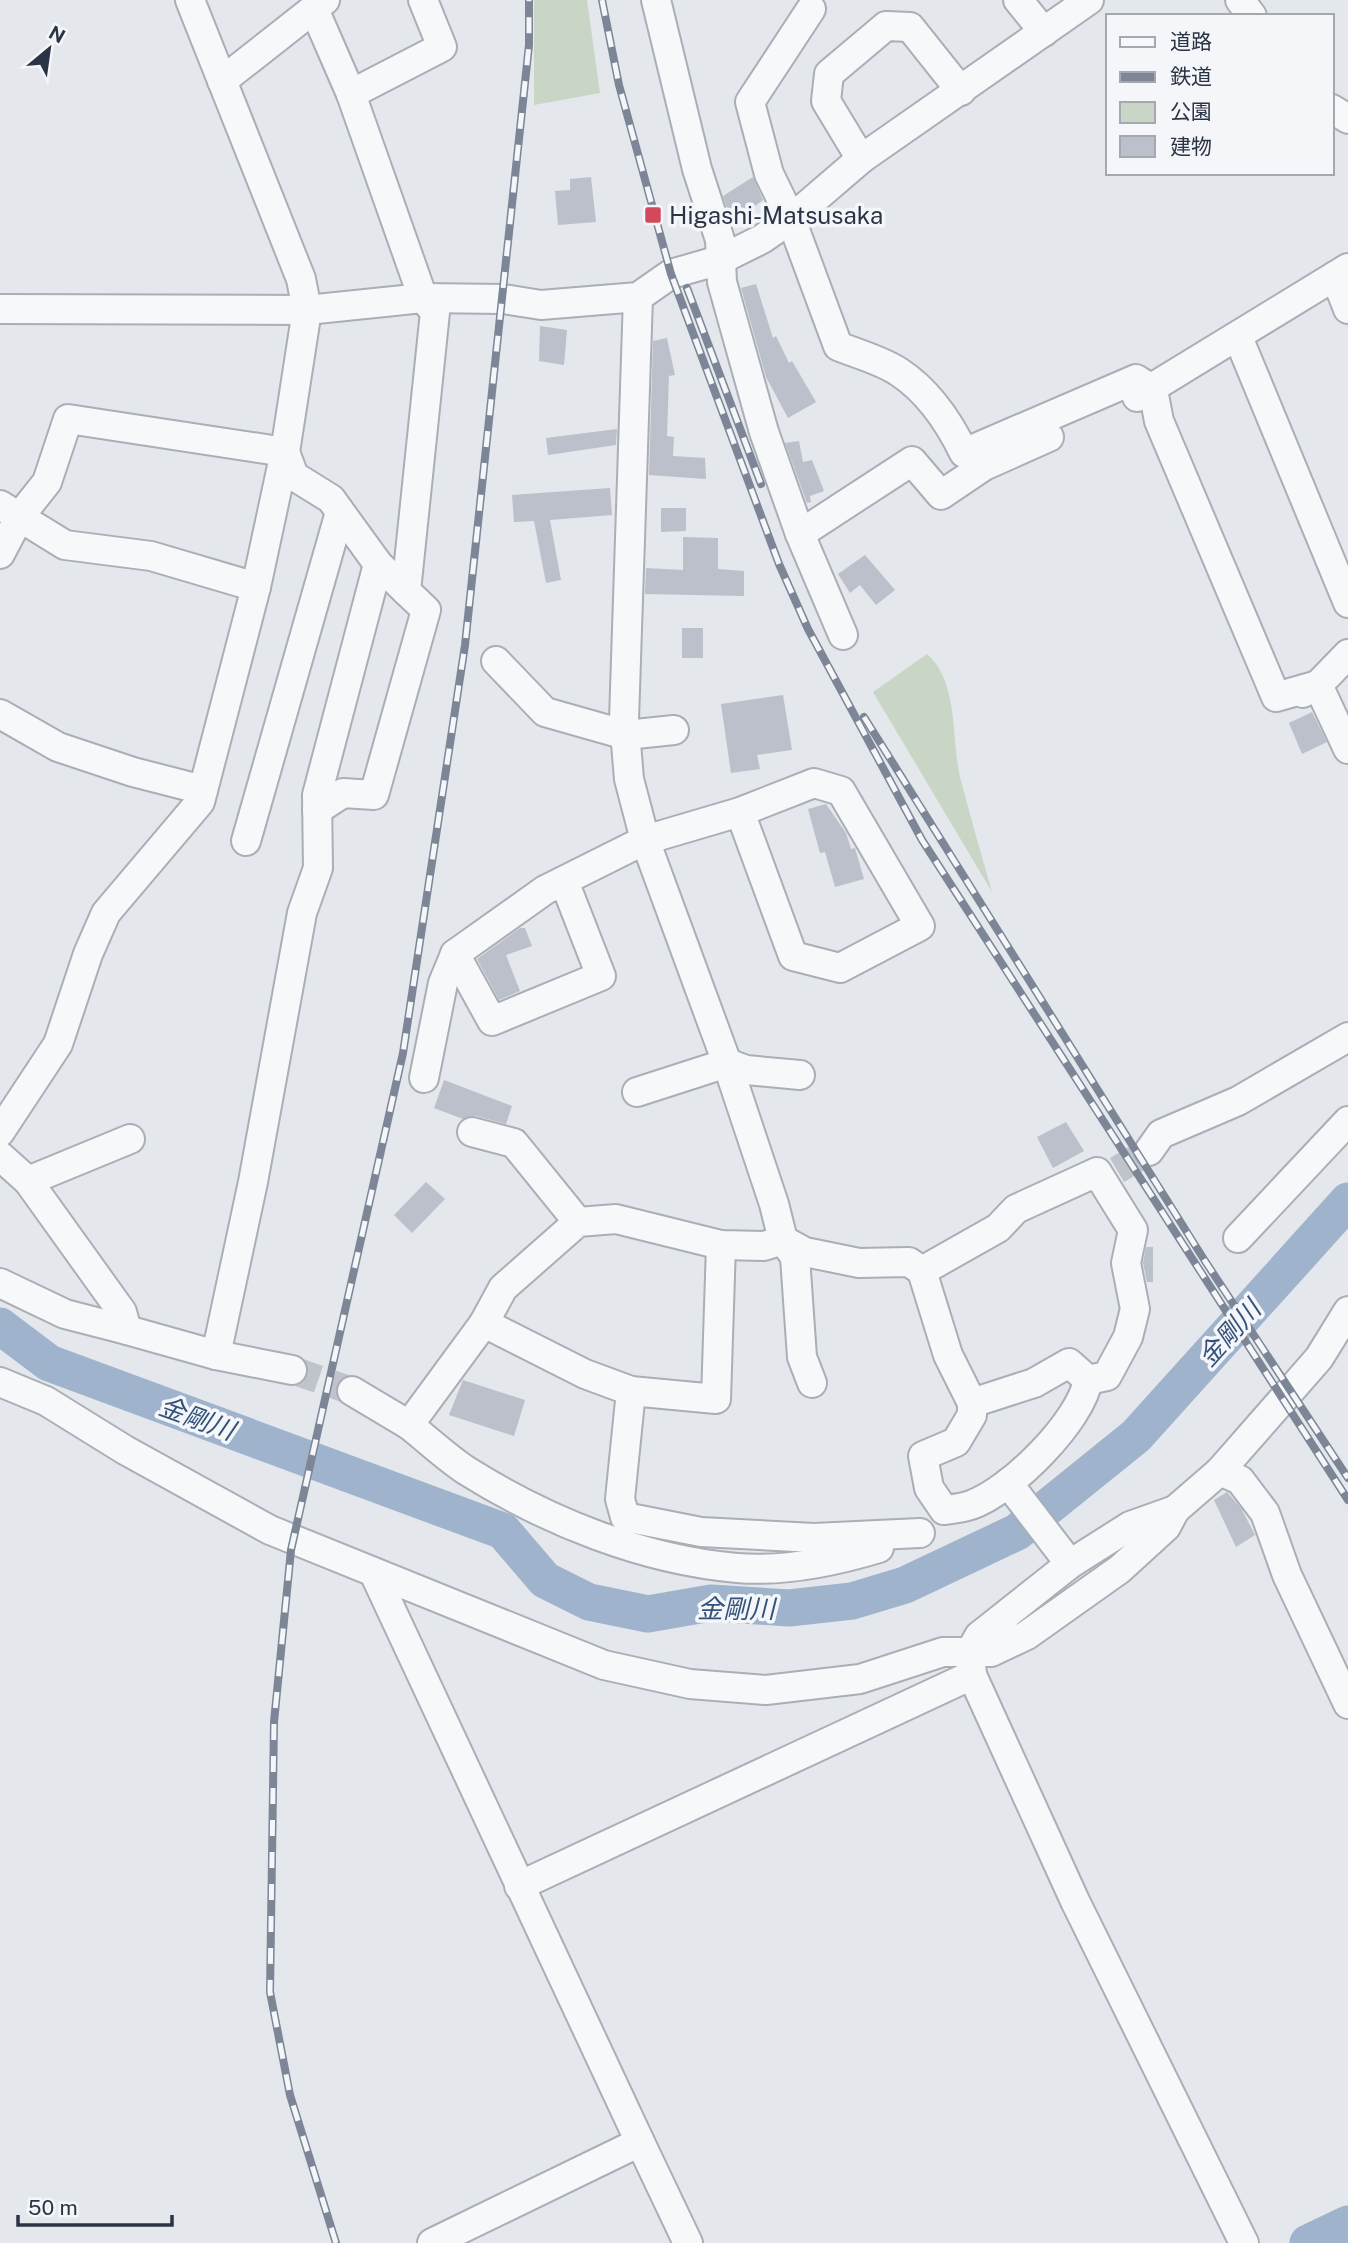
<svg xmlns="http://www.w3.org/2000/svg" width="1348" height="2243" font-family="'Public Sans','Noto Sans JP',sans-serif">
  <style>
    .green { fill: #c9d6c5 }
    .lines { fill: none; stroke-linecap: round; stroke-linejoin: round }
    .river { stroke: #9fb4cc; stroke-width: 37 }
    .building { fill: #bbc0ca }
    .minor-tunnel { stroke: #bfc3cb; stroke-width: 28; stroke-dasharray: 28 14; stroke-linecap: butt }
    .minor-casing { stroke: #a9aeb7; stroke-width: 32 }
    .minor { stroke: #f7f8fa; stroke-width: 28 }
    .rail-casing { stroke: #7d8696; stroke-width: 8 }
    .rail { stroke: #f4f6f9; stroke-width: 5; stroke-dasharray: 16; stroke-linecap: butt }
    .poi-dot { fill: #d1495b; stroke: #f4f6f9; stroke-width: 2.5 }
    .labels { text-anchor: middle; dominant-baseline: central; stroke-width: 7; stroke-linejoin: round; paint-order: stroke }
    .poi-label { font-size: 24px; fill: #2b3445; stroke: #f4f6f9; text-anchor: start }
    .water-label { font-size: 26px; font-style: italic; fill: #34527a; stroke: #f4f6f9 }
  </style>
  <rect width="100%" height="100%" fill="#e4e7ec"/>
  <g class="green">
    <path d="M534 0H587L600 93 534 105Z"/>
    <path d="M927 654C959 682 951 738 960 777 970 815 981 854 992 892L873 692Z"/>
  </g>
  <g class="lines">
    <g class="river">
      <path d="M0 1326 49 1363 503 1531 545 1580 589 1602 648 1614 711 1603 789 1608 852 1601 905 1585 1017 1532 1136 1436 1348 1201"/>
      <path d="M1308 2243 1348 2224"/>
    </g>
  </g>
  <g class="building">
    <path d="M591 177 596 222 558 225 555 191 570 190V179Z"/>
    <path d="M753 177 763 200 732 224 723 196Z"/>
    <path d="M756 284 773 338 776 336 789 363 792 361 816 402 788 418 766 377 741 288Z"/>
    <path d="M540 326 567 330 564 365 539 361Z"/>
    <path d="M667 338 675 375 669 376 667 436 674 437 673 456 705 458 706 479 649 475 653 341Z"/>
    <path d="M617 429 616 445 548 455 546 438Z"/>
    <path d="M799 441 803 462 812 460 824 491 810 496 811 502 807 503 785 443Z"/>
    <path d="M610 488 612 515 550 520 561 580 546 583 534 521 514 522 512 495Z"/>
    <path d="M661 508H686V531L661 532Z"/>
    <path d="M683 537 718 538V569L744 571V596L645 594 646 568 683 570Z"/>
    <path d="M865 555 895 590 876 605 860 585 850 593 838 574Z"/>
    <rect x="682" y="628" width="21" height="30"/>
    <path d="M783 695 792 750 757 755 760 769 731 773 721 704Z"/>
    <path d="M1312 712 1327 742 1302 754 1289 723Z"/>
    <path d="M826 804 846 833 851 849 855 848 864 879 835 887 825 852 820 853 808 809Z"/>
    <path d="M520 928H525L532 946 506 955 520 991 499 1000 477 959Z"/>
    <path d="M444 1080 512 1106 506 1124 476 1116 463 1119 434 1108Z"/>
    <path d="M1066 1122 1084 1151 1053 1168 1037 1137Z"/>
    <path d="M426 1182 445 1199 412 1233 394 1215Z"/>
    <path d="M1146 1247H1153V1282H1147L1143 1263Z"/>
    <path d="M463 1380 525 1400 514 1436 449 1415Z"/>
    <path d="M1227 1492 1241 1508 1255 1535 1236 1547 1214 1500Z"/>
  </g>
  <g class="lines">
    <g class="minor-tunnel">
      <path d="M1117 1170 1149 1151"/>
      <path d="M292 1370 352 1391"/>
    </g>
    <defs>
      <g id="minor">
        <path d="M656 0 697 169 720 240 722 282 764 432 800 534 843 635"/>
        <path d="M1018 0 1044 32"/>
        <path d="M1240 0 1252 16"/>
        <path d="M314 9 351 94"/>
        <path d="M811 9 750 102 769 174 791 219 838 346C857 354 881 360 899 372 928 391 949 422 964 453L1136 379 1153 390 1159 421 1276 697 1318 685 1348 749"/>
        <path d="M222 81 325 0"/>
        <path d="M1332 109 1348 119"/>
        <path d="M861 159 826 101 829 74 886 26 910 27 961 91"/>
        <path d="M1335 276 1348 309"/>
        <path d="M638 297 624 720 629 779 645 840 727 1063 774 1204 783 1240 795 1257 802 1357 812 1383"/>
        <path d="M0 309 307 310 423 298 503 299 541 305 638 297 671 274 720 260 762 239 791 219 861 159 1089 0"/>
        <path d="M1238 337 1348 603"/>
        <path d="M1137 397 1348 268"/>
        <path d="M285 452 294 476 331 499 378 564 426 610 374 795 343 793 317 810"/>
        <path d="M0 505 65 545 151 556 256 587"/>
        <path d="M800 534 912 461 941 495 984 466 1049 437"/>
        <path d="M0 554 20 516 47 482 68 419 285 452"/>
        <path d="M406 591 435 312 423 298 351 94 442 47 423 0"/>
        <path d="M496 661 545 712 626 735 674 730"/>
        <path d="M1303 693 1318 685 1348 654"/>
        <path d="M0 714 58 747 133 772 203 790"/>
        <path d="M246 841 340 512"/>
        <path d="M564 881 601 976 492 1021 455 954 545 890 645 840 740 812 814 783 841 791 920 926 840 968 793 956 740 812"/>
        <path d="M424 1078 443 983 455 954"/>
        <path d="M637 1092 727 1063 746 1070 800 1075"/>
        <path d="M0 1132 58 1044 88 954 106 913 200 802 256 587 285 452 307 310 301 279 190 0"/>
        <path d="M472 1132 514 1143 578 1222"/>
        <path d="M1149 1151 1161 1134 1238 1101 1348 1037"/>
        <path d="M0 1156 28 1181 122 1312 127 1330 216 1355 292 1370"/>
        <path d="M28 1181 130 1139"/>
        <path d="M1238 1238 1348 1121"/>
        <path d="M922 1271 998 1228 1016 1209 1097 1172 1133 1230 1126 1263 1135 1309 1128 1337 1107 1376 1088 1380 1069 1363 1034 1383 972 1403"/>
        <path d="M0 1283 65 1314 127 1330"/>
        <path d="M484 1323 585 1374 631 1391 620 1499 625 1517 701 1532 814 1538 920 1533"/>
        <path d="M216 1355 253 1182 302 913 318 868 317 795 378 564"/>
        <path d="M0 1382 46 1401 125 1450 270 1530 604 1665 690 1684 766 1690 860 1679 943 1652H991L1027 1635 1120 1569 1166 1527 1175 1510"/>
        <path d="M352 1391 409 1425 484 1323 503 1288 578 1222 616 1219 721 1245 764 1246 783 1240 805 1252 859 1263 909 1262 922 1271 948 1355 972 1403V1415L956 1442 923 1456 929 1488 944 1510C952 1509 963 1508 971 1505 1011 1491 1081 1421 1088 1380"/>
        <path d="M631 1391 716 1399 721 1245"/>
        <path d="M409 1425C428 1440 447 1458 467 1471 547 1521 643 1560 737 1568 783 1572 836 1561 879 1548"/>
        <path d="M1220 1471 1240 1480 1265 1513 1287 1575 1348 1704"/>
        <path d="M1008 1483 1070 1564"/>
        <path d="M374 1573 640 2142"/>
        <path d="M519 1886 972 1675"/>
        <path d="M432 2243 640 2142 688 2243"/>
        <path d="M1244 2243 1075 1901 972 1675 970 1652 979 1636 1070 1564 1130 1526 1175 1510 1220 1471 1319 1358 1348 1311"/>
      </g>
    </defs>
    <use href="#minor" class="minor-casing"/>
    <use href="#minor" class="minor"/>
    <defs>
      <g id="rail">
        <path d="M602 0 619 85 671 274 779 564 808 629 922 840 1348 1500"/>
        <path d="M687 288 761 484"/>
        <path d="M864 717 1205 1261 1348 1478"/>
        <path d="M336 2243 290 2095 270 1992 274 1722 291 1550 403 1053 465 645 529 45V0"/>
      </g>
    </defs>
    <use href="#rail" class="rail-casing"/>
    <use href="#rail" class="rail"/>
  </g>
  <rect class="poi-dot" x="644" y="206" width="18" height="18" rx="3.5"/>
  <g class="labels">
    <g class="poi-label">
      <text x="669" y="215">Higashi-Matsusaka</text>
    </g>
    <g class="water-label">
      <text transform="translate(1229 1333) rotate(-48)">金剛川</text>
      <text transform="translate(197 1418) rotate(20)">金剛川</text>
      <text x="736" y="1608">金剛川</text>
    </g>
  </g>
  <rect x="1106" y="14" width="228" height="161" fill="#f4f6f9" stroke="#a4a8b1" stroke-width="2"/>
  <rect x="1120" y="37" width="35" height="10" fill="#f7f8fa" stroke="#a4a8b1" stroke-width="2"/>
  <text x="1170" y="49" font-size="21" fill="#2b3445">道路</text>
  <rect x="1120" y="72" width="35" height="10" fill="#7d8696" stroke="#a4a8b1" stroke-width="2"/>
  <text x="1170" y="84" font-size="21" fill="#2b3445">鉄道</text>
  <rect x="1120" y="102" width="35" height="21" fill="#c9d6c5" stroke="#a4a8b1" stroke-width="2"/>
  <text x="1170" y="119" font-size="21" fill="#2b3445">公園</text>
  <rect x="1120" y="136" width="35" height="21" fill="#bbc0ca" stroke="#a4a8b1" stroke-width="2"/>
  <text x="1170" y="154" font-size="21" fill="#2b3445">建物</text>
  <g transform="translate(49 49) rotate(29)" stroke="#f4f6f9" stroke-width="5" paint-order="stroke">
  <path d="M0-5L12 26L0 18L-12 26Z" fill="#2b3445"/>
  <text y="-10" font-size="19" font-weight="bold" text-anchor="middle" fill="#2b3445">N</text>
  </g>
  <path d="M18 2215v10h154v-10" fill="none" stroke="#2b3445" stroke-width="3.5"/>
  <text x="28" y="2215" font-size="21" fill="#2b3445" stroke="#f4f6f9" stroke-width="5" paint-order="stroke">50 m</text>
</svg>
